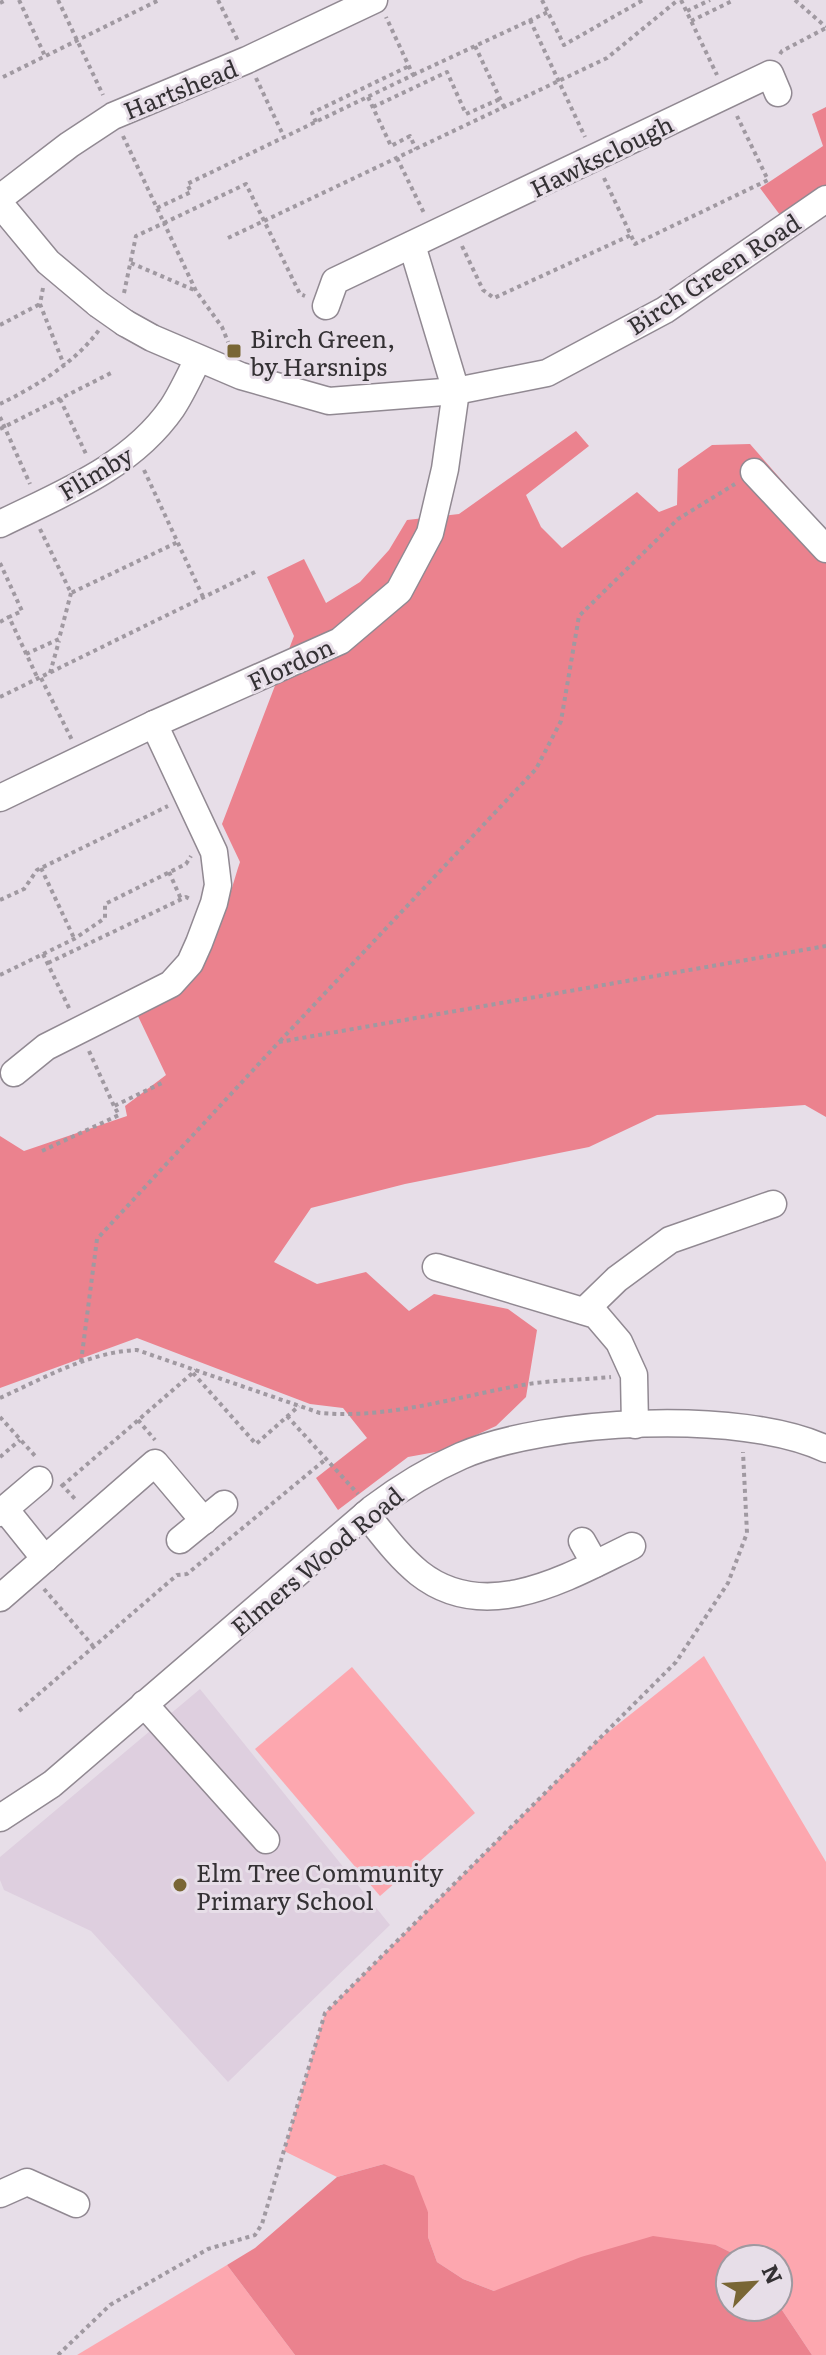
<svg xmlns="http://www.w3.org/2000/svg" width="826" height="2355" font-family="Literata,serif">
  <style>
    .built { fill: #decfdf }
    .green { fill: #fda7af }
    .forest { fill: #eb828e }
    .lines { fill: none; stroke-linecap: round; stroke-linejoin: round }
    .minor-casing { stroke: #918992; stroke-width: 29 }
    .path { stroke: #a099a1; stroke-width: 4; stroke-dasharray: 4 4; stroke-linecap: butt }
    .minor { stroke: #fff; stroke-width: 26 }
    .minor-bridge-casing { stroke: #918992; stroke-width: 29; stroke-linecap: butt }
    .minor-bridge { stroke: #fff; stroke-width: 26 }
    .poi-dot { fill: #796635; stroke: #e7dee8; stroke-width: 3 }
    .labels { text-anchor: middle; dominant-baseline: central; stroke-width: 6; stroke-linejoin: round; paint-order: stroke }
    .street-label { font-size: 24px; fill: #343134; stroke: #e7dee8 }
    .poi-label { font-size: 24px; fill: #343134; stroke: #e7dee8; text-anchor: start }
  </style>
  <rect width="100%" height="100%" fill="#e7dee8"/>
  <path class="built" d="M200 1689 390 1925 228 2082 91 1931 4 1890 0 1880V1857Z"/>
  <g class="green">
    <path d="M704 1656 826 1862V2355H812L778 2304V2259H744L716 2245 526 2287 494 2291 463 2279 437 2262 428 2237V2212L384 2164 337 2177 284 2151 325 2013 597 1741Z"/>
    <path d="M352 1667 475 1813 380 1896 255 1749Z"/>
    <path d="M227 2265 295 2355H77Z"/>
  </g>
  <g class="forest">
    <path d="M826 107V189L783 219 760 188 823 146 812 114Z"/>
    <path d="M576 431 589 446 526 495 541 527 562 548 637 492 659 512 677 505 678 469 712 445 750 444 826 531V1117L805 1105 657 1115 589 1147 405 1184 311 1208 274 1262 317 1284 366 1272 409 1311 434 1294 508 1309 537 1330 526 1397 496 1426 441 1451 408 1457 338 1510 316 1478 367 1438 343 1408 310 1404 137 1338 0 1388V1136L24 1151 127 1116 125 1106 166 1075 137 1014C153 1006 173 998 186 987 216 959 227 900 240 862L222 824 294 636 267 577 304 559 326 603 360 582 389 550 407 520 459 514Z"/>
    <path d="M384 2164 414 2176 428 2212V2237L437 2262 463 2279 494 2291 581 2257 653 2236 716 2245 744 2259H730V2307H778V2304L812 2355H295L227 2265 255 2248 337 2177Z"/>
  </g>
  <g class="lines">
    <defs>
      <g id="minor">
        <path d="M0 198 69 145 113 116 247 60 374 0"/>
        <path d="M0 204 48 262 98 304"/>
        <path d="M326 306 335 281 770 74 778 93"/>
        <path d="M125 323 152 338 241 376 329 401 456 391 547 373 665 310 826 199"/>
        <path d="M754 472 826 549"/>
        <path d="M0 524C63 493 131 467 172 408 182 393 190 375 198 359"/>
        <path d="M0 798 154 724 340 641 399 591 430 533 445 469 456 391 412 245"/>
        <path d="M14 1073 46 1047 171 984 190 963 199 943 214 903 218 885 214 852 154 724"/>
        <path d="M436 1267 596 1315 619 1342 634 1375 635 1425"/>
        <path d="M584 1311 617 1279 670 1240 773 1204"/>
        <path d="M5 1509 45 1559"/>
        <path d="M0 1513 39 1480"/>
        <path d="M366 1514C383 1535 399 1557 419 1573 486 1626 568 1577 632 1546"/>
        <path d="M180 1540 224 1504"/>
        <path d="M582 1541 595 1564"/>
        <path d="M0 1598 155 1463 204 1521"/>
        <path d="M144 1704 266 1840"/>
        <path d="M0 1818 52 1784 372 1509C400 1488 429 1470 461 1456 546 1419 742 1409 826 1449"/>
        <path d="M0 2194 27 2182 76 2204"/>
      </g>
    </defs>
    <use href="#minor" class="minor-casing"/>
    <g class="path">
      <path d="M19 0 45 56"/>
      <path d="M58 0 103 95"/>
      <path d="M218 0 238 41"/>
      <path d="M542 0 564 45 643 0"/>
      <path d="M681 0 717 75"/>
      <path d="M795 0 826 27"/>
      <path d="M0 3 6 0"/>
      <path d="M687 11 710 0"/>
      <path d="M530 20 585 137"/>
      <path d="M691 21 734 0"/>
      <path d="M475 46 504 107"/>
      <path d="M780 54 782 51 826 28"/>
      <path d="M413 75 548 12"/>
      <path d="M3 77 159 0"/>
      <path d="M256 78 284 137"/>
      <path d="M368 97 391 146 410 136 416 149"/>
      <path d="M373 107 447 72 466 114 500 99"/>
      <path d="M316 122 312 113 409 66"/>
      <path d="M123 136 164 223 246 184 300 294 305 296"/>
      <path d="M397 158 424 213"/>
      <path d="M604 178 635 244 768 180 737 116"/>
      <path d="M157 208 191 192 187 184 413 75 386 17"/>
      <path d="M228 238 607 58 678 0"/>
      <path d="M462 246 483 290 494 298 631 235"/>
      <path d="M131 263 194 290"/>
      <path d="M43 288 40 304 64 365"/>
      <path d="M124 293 136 236 164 223 196 291 222 327 230 347"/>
      <path d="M0 325 40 304"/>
      <path d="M60 399 86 454"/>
      <path d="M0 404C35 387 76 362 99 330"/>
      <path d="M0 417 30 484"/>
      <path d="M0 429 113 372"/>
      <path d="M144 470 204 599"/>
      <path d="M40 529 71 593 178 542"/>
      <path d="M0 563 22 611 9 617 38 679"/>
      <path d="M0 622 9 617"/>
      <path d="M26 654 59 639 71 593"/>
      <path d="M50 673 59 641"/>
      <path d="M41 678 72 740"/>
      <path d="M0 697 255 572"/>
      <path d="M41 868 74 938"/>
      <path d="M169 872 181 899"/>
      <path d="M0 900 24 889 37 870 168 806"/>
      <path d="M43 954 70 1010"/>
      <path d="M48 963 186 897 190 899"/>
      <path d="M0 975 74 939 105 918V904L186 864 191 856"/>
      <path d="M280 1041 536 769 561 721 579 616 678 519 735 484"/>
      <path d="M89 1051 114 1106"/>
      <path d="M42 1151 119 1115 114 1106 164 1082"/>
      <path d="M81 1362 97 1239 279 1042 826 946"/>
      <path d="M193 1373 256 1444 299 1406"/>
      <path d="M0 1398C44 1378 89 1352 137 1350L320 1413C387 1419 452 1398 517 1386 548 1380 580 1380 611 1377"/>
      <path d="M287 1416 358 1494"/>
      <path d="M0 1417 36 1457"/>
      <path d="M138 1420 155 1440"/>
      <path d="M0 1457 20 1440"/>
      <path d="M61 1484 77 1501"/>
      <path d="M62 1486 196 1370"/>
      <path d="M44 1589 93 1646"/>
      <path d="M19 1711 177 1575 187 1574 326 1459"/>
      <path d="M58 2355 110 2305 208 2249 255 2235 262 2224 325 2013 676 1662 728 1583 747 1533 743 1452"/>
    </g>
    <use href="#minor" class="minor"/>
    <defs>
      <path id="minor-bridge" d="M98 304 125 323"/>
    </defs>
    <use href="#minor-bridge" class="minor-bridge-casing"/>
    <use href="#minor-bridge" class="minor-bridge"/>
  </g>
  <g class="poi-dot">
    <rect x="226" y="343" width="16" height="16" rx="4"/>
    <circle cx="180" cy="1885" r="8"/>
  </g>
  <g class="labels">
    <g class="street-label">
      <text transform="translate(180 88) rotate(-22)">Hartshead</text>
      <text transform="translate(601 155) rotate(-26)">Hawksclough</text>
      <text transform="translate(713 273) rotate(-33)">Birch Green Road</text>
      <text transform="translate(95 472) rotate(-31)">Flimby</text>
      <text transform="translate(290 663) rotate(-25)">Flordon</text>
      <text transform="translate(316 1560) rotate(-40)">Elmers Wood Road</text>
    </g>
    <g class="poi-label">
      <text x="250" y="337">Birch Green,<tspan x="250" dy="28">by Harsnips</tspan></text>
      <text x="196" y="1871">Elm Tree Community<tspan x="196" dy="28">Primary School</tspan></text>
    </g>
  </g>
  <g transform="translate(754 2283) rotate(65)"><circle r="38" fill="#e7dee8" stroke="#9f99a0" stroke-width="2"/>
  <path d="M0-6L14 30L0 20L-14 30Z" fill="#796635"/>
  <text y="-12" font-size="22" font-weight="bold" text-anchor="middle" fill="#343134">N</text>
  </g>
</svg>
